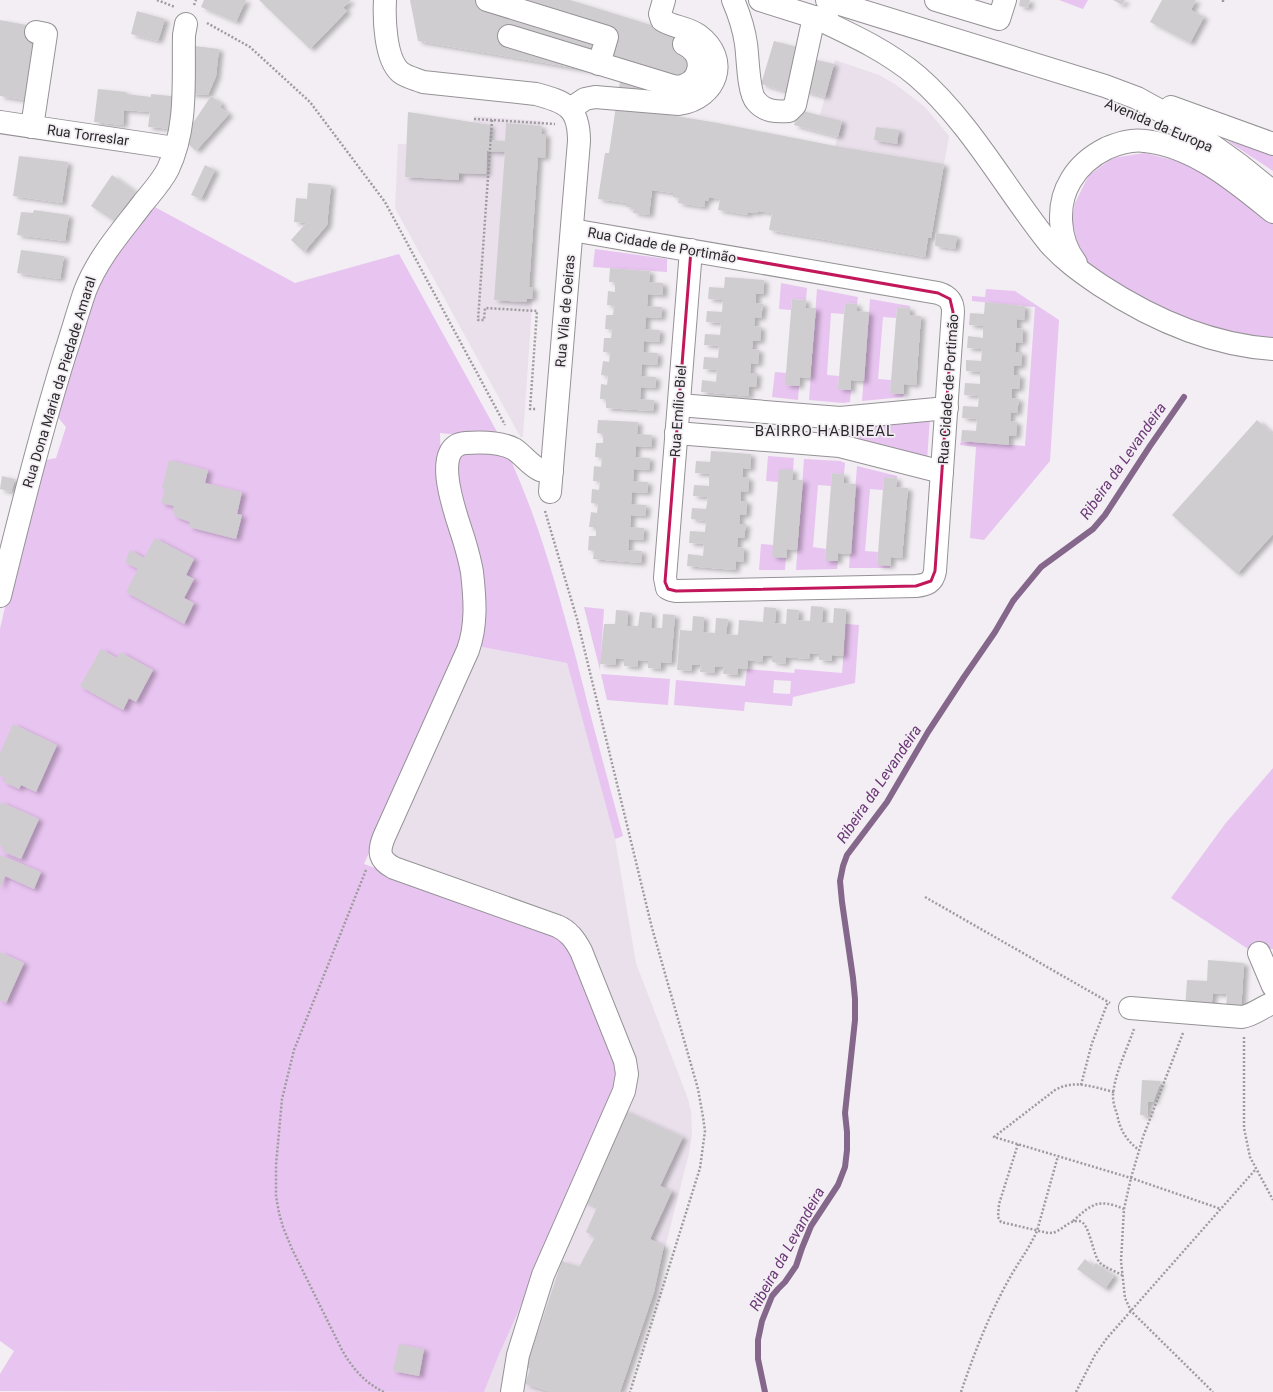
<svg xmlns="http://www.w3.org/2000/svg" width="1273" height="1392" font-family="Roboto,sans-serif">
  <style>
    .built { fill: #e9e0eb }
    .green { fill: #e8c4f0; fill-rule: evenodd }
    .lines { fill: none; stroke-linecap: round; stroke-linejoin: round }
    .stream { stroke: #84678a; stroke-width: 6 }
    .building { fill: #d0cdd1; filter: url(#shadow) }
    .minor-casing { stroke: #959296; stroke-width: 24 }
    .major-casing { stroke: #959296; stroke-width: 24 }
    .path { stroke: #9e9b9e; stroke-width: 2.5; stroke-dasharray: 2 2; stroke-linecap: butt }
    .minor { stroke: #fff; stroke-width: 22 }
    .major { stroke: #fff; stroke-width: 22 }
    .marked { fill: none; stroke: #c2185b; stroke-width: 3; stroke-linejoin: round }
    .labels { text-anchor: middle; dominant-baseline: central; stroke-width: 3.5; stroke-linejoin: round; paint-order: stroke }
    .street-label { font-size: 14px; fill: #2b292b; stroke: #f2eef3 }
    .neighbourhood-label { font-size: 15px; letter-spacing: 1px; fill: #2b292b; stroke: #f2eef3 }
    .water-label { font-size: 15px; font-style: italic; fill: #6b3776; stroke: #f2eef3 }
  </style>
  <defs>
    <filter id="shadow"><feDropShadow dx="4.5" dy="2.5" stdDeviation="2" flood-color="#0004"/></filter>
  </defs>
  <rect width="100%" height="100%" fill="#f2eef3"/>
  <g class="built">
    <path d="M835 60 879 75 895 84 925 107 949 136 944 164 835 146 842 121 820 115Z"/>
    <path d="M408 112 473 123 474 116 542 121 541 134H546L545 158 538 157 529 287 533 288 532 307 523 436 521 438 395 208 398 144H407Z"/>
    <path d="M477 646 567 663 615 839 636 963 688 1099 691 1111 692 1133 689 1153 654 1292 620 1392H484L500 1352 393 862 385 848Z"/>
  </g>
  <g class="green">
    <path d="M1059 0H1088L1083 9Z"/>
    <path d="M1226 140 1273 155V171Z"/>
    <path d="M1144 153C1155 156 1168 158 1179 162 1216 173 1244 200 1273 224V339H1266L1204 328 1107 282 1086 261 1077 241 1072 221 1075 203 1089 175 1113 158Z"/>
    <path d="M153 206 295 283 399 254 501 439 440 433 441 482 467 594 461 650 364 864 555 932 571 947 617 1059 616 1093 500 1352 484 1392 0 1391V1374L14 1351 0 1341V629L19 545 42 461 56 458 66 427 56 415 97 282Z"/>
    <path d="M595 249 667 259V272L593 267Z"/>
    <path d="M781 283 807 288 806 300 792 299 791 310 779 309Z"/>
    <path d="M817 289 858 297 857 304 845 303 844 314 831 313 827 375 839 376 838 389 851 390 850 402 843 403 809 400Z"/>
    <path d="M986 289 1015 291 1059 320 1050 461 984 540 970 538 976 447 960 445 961 441 1025 446 1035 307 972 301V296L985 297Z"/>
    <path d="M870 299 910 306V308L897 307 896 318 883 317 878 379 891 380 890 393 904 394 903 397 862 401Z"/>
    <path d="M775 372 787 373 786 385 799 386 798 400 772 397Z"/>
    <path d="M930 417 927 461 821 437 822 424Z"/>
    <path d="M465 451 507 452C538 518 557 588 576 658 591 718 607 777 623 836L615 839 567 663 477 646 456 465Z"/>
    <path d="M768 456 794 458 793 470 778 482 766 481Z"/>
    <path d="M804 459 840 461 845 463 844 474 832 473 831 486 818 485 813 547 826 549 825 560 838 561 837 569 796 570Z"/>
    <path d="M857 466 897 476V478L884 477 883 490 870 489 865 551 878 552 877 564 890 566V568H849Z"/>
    <path d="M761 544 773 545 786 558 785 570H759Z"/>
    <path d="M584 607 604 609 600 670Z"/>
    <path d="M846 624 859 625 855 683 793 697 792 706 745 702 744 711 674 705 676 680 745 686 747 669 794 673 795 669 842 673ZM774 680 791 681 790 694 773 693Z"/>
    <path d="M601 674 670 679 668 705 607 700Z"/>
    <path d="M1273 768V949H1248L1171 898 1225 824Z"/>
  </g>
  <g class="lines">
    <path class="stream" d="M765 1392 758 1359V1340L762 1321 772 1296 778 1289 785 1282 796 1266 802 1248 811 1226 838 1185 845 1167 847 1150V1132L845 1113 855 1020V999L853 978 842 902 840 881 843 866 847 855 887 802 928 732 964 677 995 632 1013 601 1041 567 1093 529 1105 515 1150 446 1184 397"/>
  </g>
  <g class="building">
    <path d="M204 0H246L236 22 201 7Z"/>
    <path d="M259 0H351L343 8 347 11 310 49Z"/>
    <path d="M410 0H570L687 36 702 86 668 95 619 87 621 76 418 41Z"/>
    <path d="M1020 0H1030L1028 8 1019 6Z"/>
    <path d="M1113 0H1125L1122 5Z"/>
    <path d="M1162 0H1196L1191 10 1204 17 1190 43 1150 22Z"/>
    <path d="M137 11 165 19 158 41 131 34Z"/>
    <path d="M0 20 37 27 25 100 0 96Z"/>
    <path d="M774 41 797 47 793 63 811 68 813 59 834 64 825 97 804 91 807 82 789 77 785 91 761 84Z"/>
    <path d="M195 46 219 49 216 76 208 95 190 94Z"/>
    <path d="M98 89 126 92V94L151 97V94L180 97 175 129 148 127 150 112 124 110 123 125 94 122Z"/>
    <path d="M211 96 222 104 220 107 229 114 196 151 180 136 195 120Z"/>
    <path d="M616 106 718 123 835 146 944 164 931 238H928L925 257 769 230 772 213 758 211 757 213 748 212V215L718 210 720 199 709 197 708 201 705 200 704 207 678 203 679 198 673 197V193L652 190 649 215 633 213 634 208 626 207V203L598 199 605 153H609Z"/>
    <path d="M799 110 842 121 838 137 794 125Z"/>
    <path d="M408 112 490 125 489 140 505 141 506 123 542 126 541 134H546L545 158 538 157 529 287 533 288 532 299H527L526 302 494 300 505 152 487 151 486 174 459 173V180L405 177Z"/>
    <path d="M876 127 899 130 897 144 874 140Z"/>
    <path d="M19 156 68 162 62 203 13 196Z"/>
    <path d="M205 165 215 170 201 199 191 195Z"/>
    <path d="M112 175 137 193 117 223 91 206Z"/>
    <path d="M308 183 331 185 327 225 304 252 291 240 306 223 294 222 296 198 307 199Z"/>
    <path d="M34 210 69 215 65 241 17 235 21 212 33 213Z"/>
    <path d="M936 233 957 236 955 249 935 246Z"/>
    <path d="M21 250 64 256 60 279 17 273Z"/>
    <path d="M610 268 650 271 649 282 663 283V295L648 294 647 306 662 307 661 318 646 317 645 329 660 330 659 342 644 341 643 352 658 353 657 365 642 364 641 376 656 377 655 388 641 387 640 399 654 400 653 411 606 408V399H600L601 384 607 385 608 376 601 375 603 361 609 362 610 352H603L604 338H611L612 329H605L606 315H613L614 306 607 305 608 291 615 292V282H609Z"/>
    <path d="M725 277 764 280 763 294H756V303L763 304 761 318 755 317 754 326 761 327 760 341H753L752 349 759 350 758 364 751 363 750 373H757L756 387H749V396L701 392 702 380 716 382 717 370 703 369 704 357 718 358 719 346 704 345 705 334 720 335 721 323 706 322 707 311 722 312 723 300 708 299 709 287 724 288Z"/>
    <path d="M792 299 806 300 805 308H816L810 378 800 377 799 386 785 385Z"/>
    <path d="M985 302 1025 306 1024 320 1017 319V328L1023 329 1022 343 1016 342 1015 352H1022L1021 366H1014V375H1020L1019 389H1012V398L1019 399 1017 413 1011 412 1010 421 1017 422 1016 436H1009V445L961 441 962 430 976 431 977 419 962 418 963 406 978 407 979 396 964 395 965 383 980 384V372L966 371V360L981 361 982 349 967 348 968 336 983 338V326L969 325 970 313 984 314Z"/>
    <path d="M845 303 857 304V311L869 312 864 381 851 380V390L838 389Z"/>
    <path d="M897 307 910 308V315L921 316 916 385 904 384V394L890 393Z"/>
    <path d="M598 420 638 422 637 434 652 435 651 447 636 446 635 457 650 458 649 470 634 469 633 481 648 482 647 493 632 492 631 504 646 505 645 516 631 515 630 527 644 528 643 540 629 539 628 550 642 551 641 563 593 559 594 551 588 550 589 536H596V527H589L591 512 597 513 598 504 591 503 592 489 599 490 600 481H593L594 466 601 467 602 457H595L596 443H603V434L597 433Z"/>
    <path d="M1257 420 1273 434V534L1237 574 1172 515Z"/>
    <path d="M711 451 751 454 750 469 743 468V477L749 478 748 492 741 491V501H747L746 515H740L739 524H746L744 538H738L737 547 744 548 743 562 736 561 735 570 687 566 688 554 703 556 704 544 689 543 690 531 705 532 706 521 691 519 692 508 706 509 708 497 693 496 694 485 709 486V474L695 473 696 461 710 462Z"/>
    <path d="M169 460 208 470 205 483 242 492 237 514 242 515 236 539 189 527 190 522 179 518 175 516 173 512 174 506 161 503 165 489 162 488Z"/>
    <path d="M779 469 793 470 792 480H803L797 550 787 549 786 558 772 557Z"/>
    <path d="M832 473 844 474V483L856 484 851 554 838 553V561H825Z"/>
    <path d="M2 476 15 479 11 492 0 489Z"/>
    <path d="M884 477 897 478 896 487 908 488 902 558 891 557 890 566 877 565Z"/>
    <path d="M155 538 194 559 186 575 194 579 184 598 194 603 184 624 126 592 138 569 125 562 130 550 144 558Z"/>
    <path d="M811 606 823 607 822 622 833 623 834 608 846 609 843 656 832 655V661L819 660V654L810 653 809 659 786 657 785 664 772 662V656H763L762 662 748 660 747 669 738 668V675L723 674 724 667H715L714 673 700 672 701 665H692L691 671 677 670 680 630 692 631 693 616 704 617 703 632 715 633 716 618 728 619 726 634 738 635 739 620 763 622 764 607 776 608 775 623 786 624 787 609 799 610 798 620 810 621Z"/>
    <path d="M616 610 628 611 627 626H638L640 612 652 613 651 628H662L663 614 675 615 671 663 661 662V669L648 668V661L638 660 637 667 624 666V659L616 658 615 665 600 664 604 624H615Z"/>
    <path d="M101 649 117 658 120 652 153 670 136 702 129 698 123 710 80 686Z"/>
    <path d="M13 724 57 745 36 792 21 785 19 789 4 782 5 778 0 776V753Z"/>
    <path d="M1 802 39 819 21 859 2 851 4 847 0 846V805Z"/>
    <path d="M0 855 41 872 34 889 5 876 0 888Z"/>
    <path d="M0 952 24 963 6 1003 0 1000Z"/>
    <path d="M1208 960 1244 963 1241 1012 1226 1011 1227 994H1220L1213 993 1211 1010 1185 1009 1187 980 1207 981Z"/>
    <path d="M1142 1080 1161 1081 1153 1102H1148L1147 1116 1140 1115Z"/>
    <path d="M623 1110 683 1137 660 1186 672 1191 650 1239 664 1246 654 1292 620 1392H551L525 1384 530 1369 526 1367 562 1261 579 1267 595 1237 586 1232 597 1207 582 1200Z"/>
    <path d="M1085 1259 1093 1266 1096 1263 1114 1276 1105 1289 1077 1269Z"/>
    <path d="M399 1344 424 1349 419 1376 393 1371Z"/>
  </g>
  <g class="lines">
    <defs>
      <g id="minor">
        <path d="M385 0C384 19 385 58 400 72 406 77 416 79 423 82L536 94C566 102 579 107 579 141L550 492"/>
        <path d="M487 0 607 37 599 64"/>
        <path d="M733 0C739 14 744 29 746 44 748 57 748 92 756 101 765 112 777 112 789 111L795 105 814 17"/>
        <path d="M936 0 999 19 1005 0"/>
        <path d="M509 36 676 87C702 85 707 55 684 44"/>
        <path d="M570 109 585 99 595 97 679 104C717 98 731 59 698 35 687 27 672 27 662 20L660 14 664 0"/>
        <path d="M0 122 175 148"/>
        <path d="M32 127 46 34 36 32"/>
        <path d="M572 230 938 293C948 296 953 301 953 312L935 571C933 583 926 585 916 586L676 591 671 590 667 588 665 578 691 250"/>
        <path d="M679 405 840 418 947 408"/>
        <path d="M676 433 840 446 942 472"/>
        <path d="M0 596C20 514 40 434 65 354 72 333 78 311 85 291 98 257 122 231 143 203 152 192 162 181 168 169 188 127 183 80 184 35L186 24"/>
        <path d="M1259 953 1273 986"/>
        <path d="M1130 1008 1242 1017C1254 1015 1262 1007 1273 1003"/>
        <path d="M512 1392 518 1355 543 1275 624 1091 627 1074 625 1061 581 951C575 940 569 931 557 926L394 868C379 860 378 852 384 837L468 650C477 625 475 599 472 572 470 561 467 550 464 540 458 520 428 445 466 443 481 442 501 442 514 449 523 455 530 465 540 470 544 471 548 471 552 471"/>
      </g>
      <g id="major">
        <path d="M760 0 814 17 828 20"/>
        <path d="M827 0 1105 86 1137 98 1177 120 1241 166 1273 192"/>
        <path d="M814 17C850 34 886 50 917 76 970 122 1005 188 1049 243 1064 260 1081 272 1100 285 1152 319 1211 345 1273 349"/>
        <path d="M1171 107 1273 144"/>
        <path d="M1076 263C1058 240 1056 204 1071 180 1079 166 1093 155 1107 148 1119 143 1131 139 1145 141 1194 146 1236 182 1273 212"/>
      </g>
    </defs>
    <use href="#minor" class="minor-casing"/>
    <use href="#major" class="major-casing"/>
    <g class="path">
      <path d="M157 0 175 7"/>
      <path d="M1223 2V0"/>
      <path d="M194 5 196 0"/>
      <path d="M207 23 250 47 310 102 385 202 505 425"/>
      <path d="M474 119 555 124"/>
      <path d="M492 120 478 320H484L485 308 537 311 530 409H536"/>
      <path d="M545 511 577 619 652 928 698 1089 703 1117 705 1131 700 1168 630 1392"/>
      <path d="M366 870 294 1050 282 1099 276 1165V1196L279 1213 283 1227 292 1249 342 1350C352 1368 365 1383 384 1392"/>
      <path d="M925 897 1110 1003"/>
      <path d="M1134 1029C1127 1049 1114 1075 1113 1096 1113 1102 1115 1109 1117 1114 1120 1130 1126 1140 1139 1150"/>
      <path d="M1183 1033 1143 1137 1131 1178 1124 1209 1121 1261 1125 1298 1131 1311 1213 1392"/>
      <path d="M1244 1037V1128L1250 1157 1273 1200"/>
      <path d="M1081 1085 1092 1043 1108 1002"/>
      <path d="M1114 1092C1092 1087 1075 1079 1055 1090L994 1137 1131 1178 1221 1209"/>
      <path d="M1018 1144 999 1204 998 1217 1001 1222 1048 1233C1051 1233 1054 1233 1057 1231 1064 1228 1070 1220 1079 1221 1090 1222 1092 1254 1100 1263 1106 1268 1115 1271 1122 1275"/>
      <path d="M1073 1221C1092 1204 1098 1198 1124 1209"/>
      <path d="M961 1392C974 1354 988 1317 1008 1281 1017 1264 1029 1249 1037 1231L1058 1156"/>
      <path d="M1076 1392 1095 1355 1107 1338 1256 1169"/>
    </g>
    <use href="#minor" class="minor"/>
    <use href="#major" class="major"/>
  </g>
  <path class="marked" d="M691 250 938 293 950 299 953 312 935 571 931 581 916 586 676 591 668 589 665 582Z"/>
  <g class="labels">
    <g class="street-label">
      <text transform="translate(1159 125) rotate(23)">Avenida da Europa</text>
      <text transform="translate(88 135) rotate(8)">Rua Torreslar</text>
      <text transform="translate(662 245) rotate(10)">Rua Cidade de Portimão</text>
      <text transform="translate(565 311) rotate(-85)">Rua Vila de Oeiras</text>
      <text transform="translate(59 382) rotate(-73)">Rua Dona Maria da Piedade Amaral</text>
      <text transform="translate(948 389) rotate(-86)">Rua Cidade de Portimão</text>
      <text transform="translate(678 411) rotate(-86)">Rua Emílio Biel</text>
    </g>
    <g class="neighbourhood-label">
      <text x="825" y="431">BAIRRO HABIREAL</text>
    </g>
    <g class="water-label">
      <text transform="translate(1123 461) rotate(-55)">Ribeira da Levandeira</text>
      <text transform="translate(879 784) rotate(-56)">Ribeira da Levandeira</text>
      <text transform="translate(787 1249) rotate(-61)">Ribeira da Levandeira</text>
    </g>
  </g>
</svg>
